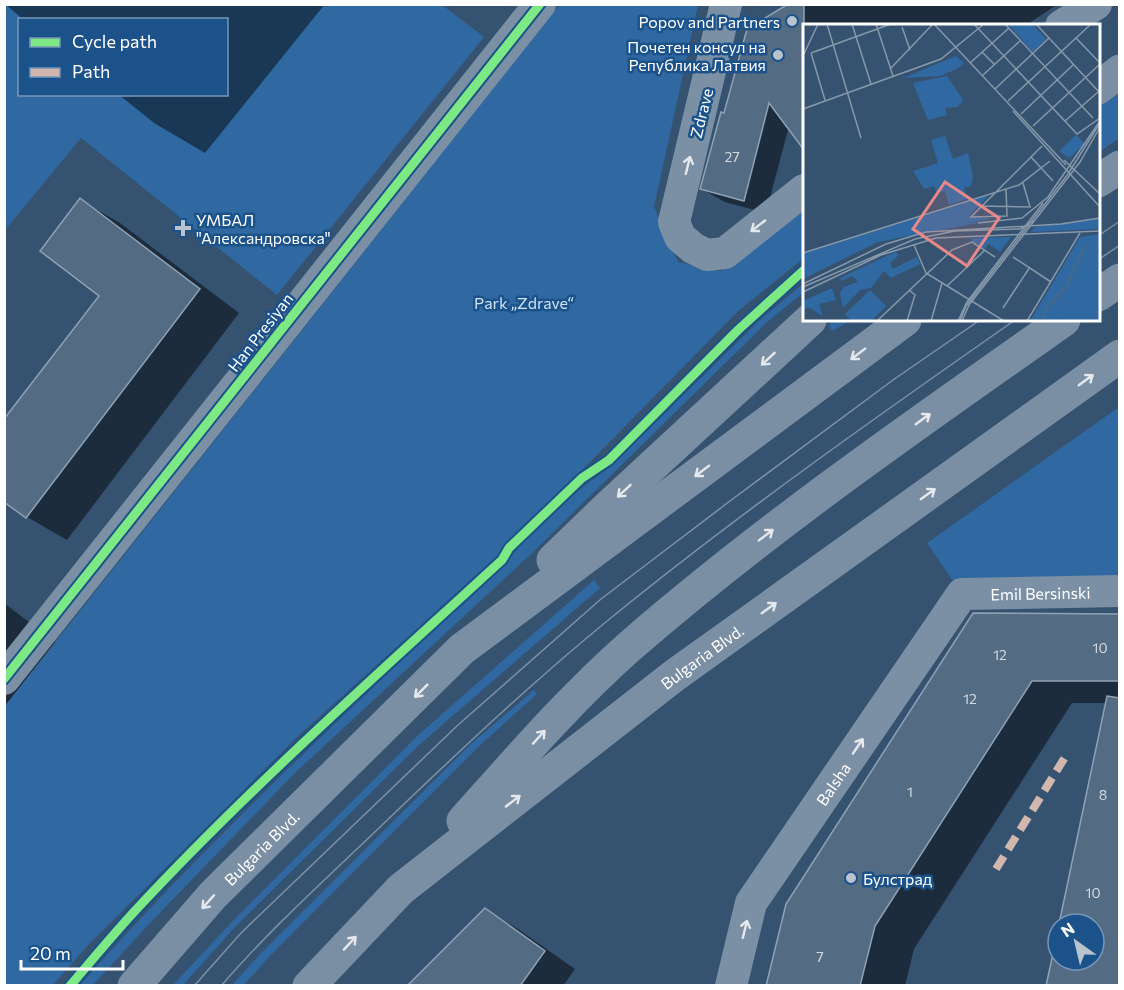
<svg xmlns="http://www.w3.org/2000/svg" width="1124" height="990" font-family="Commissioner,sans-serif">
  <style>
    .green { fill: #3069a1; fill-rule: evenodd }
    .shadow { fill: #0007 }
    .building { fill: #536b83; stroke: #90a2b4; stroke-width: 1.5 }
    .lines { fill: none; stroke-linecap: round; stroke-linejoin: round }
    .minor { stroke: #7c90a5; stroke-width: 32 }
    .primary { stroke: #7b8fa4; stroke-width: 33 }
    .tram { stroke: #7d91a4; stroke-width: 1.5 }
    .quiet { stroke: #d1b7ad; stroke-width: 8; stroke-dasharray: 15 8; stroke-linecap: butt }
    .cycleway-casing { stroke: #1c528a; stroke-width: 13 }
    .cycleway { stroke: #7ce984; stroke-width: 9 }
    .oneway { stroke: #e5e9ed }
    .poi-dot { fill: #b8c3cd; stroke: #1c528a; stroke-width: 2 }
    .labels { text-anchor: middle; dominant-baseline: central; stroke-width: 5; stroke-linejoin: round; paint-order: stroke }
    .number-label { font-size: 14px; fill: #d4dae0 }
    .poi-label { font-size: 16px; fill: #fff; stroke: #1c528a; text-anchor: end }
    .street-label { font-size: 16px; fill: #fff; stroke: #1c528a }
    .park-label { font-size: 16px; fill: #cce3f9; stroke: #1c528a }
    .inset-river { fill: none; stroke: #41688f; stroke-width: 3 }
    .inset-road { fill: none; stroke: #8698aa; stroke-width: 1.5 }
    .view { fill: #e88989; fill-opacity: 0.15; stroke: #e88989; stroke-width: 3 }
    .inset-edge { fill: none; stroke: #fff; stroke-width: 3 }
  </style>
  <rect width="100%" height="100%" fill="#355371"/>
  <g class="green">
    <path d="M5 4 442 5 484 37 277 295 81 138 5 230ZM20 20H226V94H20Z"/>
    <path d="M559 5H698L654 207 678 262 721 271 804 205V258L737 312 506 548 297 737 88 945 53 985H5L4 707Z"/>
    <path d="M1119 89V138L1099 152 1098 106Z"/>
    <path d="M804 283V292L767 322 531 554 296 772 149 924 93 985H80C211 837 356 703 501 568 531 530 570 495 610 467L762 318Z"/>
    <path d="M832 320H852L832 331 829 326Z"/>
    <path d="M1119 407V591L962 594 927 543Z"/>
    <path d="M594 580 600 588 419 745 234 928 183 985H173L231 923 415 738Z"/>
    <path d="M534 690 537 694 477 748 267 959 244 985H232L260 954 472 743Z"/>
  </g>
  <g class="shadow">
    <path d="M5 4H325L205 153 154 123 118 94H226V20H24Z"/>
    <path d="M791 4H1058L1025 26H804V147L789 126 766 213 725 202 702 189 725 115Z"/>
    <path d="M80 200 120 223 239 313 67 540 27 517 101 296Z"/>
    <path d="M4 603 55 642 4 707Z"/>
    <path d="M974 614 1120 616V986H1048L1058 938V960H1094V924H1061L1107 703H1072L914 949 905 986H767Z"/>
    <path d="M485 910 515 927 575 969 563 986H410Z"/>
  </g>
  <g class="building">
    <path d="M788 4H804V150L769 103 744 201 700 189 721 112 724 113 747 29Z"/>
    <path d="M80 198 200 289 26 518 4 502V419L99 296 40 251Z"/>
    <path d="M973 613 1119 614V681H1032L875 926 860 986H766L786 904Z"/>
    <path d="M1107 696 1119 698V986H1046L1058 930V960H1094V924H1059Z"/>
    <path d="M485 908 545 951 520 986H407Z"/>
  </g>
  <g class="lines">
    <g class="minor">
      <path d="M726 4 674 222 680 237 693 248 707 255 725 253 804 190"/>
      <path d="M1061 26 1096 4"/>
      <path d="M4 679 540 4"/>
      <path id="s1" d="M731 986 751 903 962 594 1120 591"/>
    </g>
    <g class="primary">
      <path d="M1098 88 1120 71"/>
      <path d="M1098 181 1120 167"/>
      <path d="M1098 295 1120 280"/>
      <path d="M553 560 610 505 810 320"/>
      <path d="M463 821C516 762 569 700 629 647 766 528 916 424 1064 320"/>
      <path id="s2" d="M134 986 213 895 462 649 905 320"/>
      <path id="s3" d="M309 986 401 889 675 675 1120 356"/>
    </g>
    <g class="tram">
      <path d="M1098 236 1120 221"/>
      <path d="M1098 260 1120 245"/>
      <path d="M194 986 241 933 458 725 601 599 730 501 893 380 980 320"/>
      <path d="M221 986C270 929 326 879 380 827 455 755 531 683 612 617 741 512 879 415 1015 320"/>
    </g>
    <path class="quiet" d="M996 869 1067 754"/>
    <defs>
      <g id="cycleway">
        <path d="M4 679 540 4"/>
        <path d="M70 986C91 961 112 936 133 913 249 788 377 675 502 560L509 548 582 478 609 460 738 330 804 270"/>
      </g>
    </defs>
    <use href="#cycleway" class="cycleway-casing"/>
    <use href="#cycleway" class="cycleway"/>
  </g>
  <defs><path id="oneway-shaft" d="M-6 0H5M1.5-3L5.5 0L1.5 3" fill="none" stroke-width="1.6" stroke-linecap="round" stroke-linejoin="round" transform="scale(1.5)"/></defs>
  <g class="oneway">
    <use href="#oneway-shaft" transform="translate(688 165) rotate(-76)"/>
    <use href="#oneway-shaft" transform="translate(758 226) rotate(142)"/>
    <use href="#oneway-shaft" transform="translate(858 354) rotate(143)"/>
    <use href="#oneway-shaft" transform="translate(768 359) rotate(137)"/>
    <use href="#oneway-shaft" transform="translate(1086 380) rotate(-36)"/>
    <use href="#oneway-shaft" transform="translate(923 419) rotate(-36)"/>
    <use href="#oneway-shaft" transform="translate(702 471) rotate(143)"/>
    <use href="#oneway-shaft" transform="translate(624 491) rotate(137)"/>
    <use href="#oneway-shaft" transform="translate(928 494) rotate(-36)"/>
    <use href="#oneway-shaft" transform="translate(766 535) rotate(-37)"/>
    <use href="#oneway-shaft" transform="translate(769 608) rotate(-36)"/>
    <use href="#oneway-shaft" transform="translate(421 691) rotate(135)"/>
    <use href="#oneway-shaft" transform="translate(539 737) rotate(-48)"/>
    <use href="#oneway-shaft" transform="translate(858 746) rotate(-56)"/>
    <use href="#oneway-shaft" transform="translate(513 801) rotate(-38)"/>
    <use href="#oneway-shaft" transform="translate(208 902) rotate(132)"/>
    <use href="#oneway-shaft" transform="translate(745 929) rotate(-76)"/>
    <use href="#oneway-shaft" transform="translate(350 943) rotate(-47)"/>
  </g>
  <g class="poi-dot">
    <circle cx="792" cy="21" r="6"/>
    <circle cx="778" cy="55" r="6"/>
    <path d="M180 219h6v6h6v6h-6v6h-6v-6h-6v-6h6z"/>
    <circle cx="851" cy="878" r="6"/>
  </g>
  <g class="labels">
    <g class="number-label">
      <text x="732" y="156">27</text>
      <text x="1100" y="647">10</text>
      <text x="1000" y="654">12</text>
      <text x="970" y="698">12</text>
      <text x="910" y="791">1</text>
      <text x="1103" y="794">8</text>
      <text x="1093" y="892">10</text>
      <text x="820" y="956">7</text>
    </g>
    <g class="poi-label">
      <text x="780" y="21">Popov and Partners</text>
      <text x="766" y="46">Почетен консул на<tspan x="766" dy="18">Република Латвия</tspan></text>
      <text x="196" y="219" text-anchor="start">УМБАЛ<tspan x="196" dy="18">"Александровска"</tspan></text>
      <text x="863" y="878" text-anchor="start">Булстрад</text>
    </g>
    <g class="street-label">
      <text transform="translate(701 113) rotate(-76)">Zdrave</text>
      <text transform="translate(260 332) rotate(-52)">Han Presiyan</text>
      <text stroke="none"><textPath href="#s1" startOffset="538">Emil Bersinski</textPath></text>
      <text stroke="none"><textPath href="#s3" startOffset="514">Bulgaria Blvd.</textPath></text>
      <text stroke="none"><textPath href="#s1" startOffset="230">Balsha</textPath></text>
      <text stroke="none"><textPath href="#s2" startOffset="188">Bulgaria Blvd.</textPath></text>
    </g>
    <g class="park-label">
      <text x="524" y="302">Park „Zdrave“</text>
    </g>
  </g>
  <g transform="translate(803 24)">
    <rect width="297" height="297" fill="#355371"/>
    <path d="M205 0H230L243 15 230 28ZM153 32 161 39 154 45 137 52 100 54ZM144 52 160 76 155 83 142 84 144 91 125 96 110 59ZM273 111 282 120 266 134 256 127ZM142 112 150 135 165 129 170 153 168 162 161 164 164 175 146 181 142 167 134 169 131 162 121 165 110 147 135 139 128 116ZM186 171 166 192 189 195 155 200 191 196H190L75 218 0 255V230ZM297 195V205L228 208 232 203ZM297 210V297H227L277 213ZM208 213 197 228 186 220 181 225 169 218V214ZM29 264 33 276 16 280 20 292 7 284 0 285V277ZM67 266 83 282 68 297H48L42 290Z" fill="#3069a1"/>
    <path d="M281 212 296 235 297 244 293 251 280 243 264 266 252 257ZM92 228 96 231 87 239 90 245 114 233 117 240 88 254 81 247 68 264 57 266 40 284 37 269 41 263 55 258 50 252 38 257 37 254ZM249 261 273 275 271 279 251 297H227Z" fill="#3069a1"/>
    <path class="inset-river" d="M238 297 244 284 263 263 282 221"/>
    <path class="inset-road" d="M24 0 58 114M49 0 68 60M73 0 90 52M131 0 263 141M171 0 274 110 297 94M202 0 290 94M233 0 297 69M99 3 107 26M273 14 297 39M179 28 192 41M8 29 88 0M8 29 22 76M0 32 15 0M167 39 206 4M88 44 130 0M179 52 217 17M192 65 246 14M205 77 287 1M0 85 138 35 181 0M210 87 297 183M218 90 270 41M262 97 295 68M230 102 297 40M228 133 250 157M261 136 297 170M203 165 204 192 168 193 239 122M245 173 297 97M177 182 227 183 220 159M175 199 219 194 245 173M111 221 123 249 201 297M0 229 216 161 247 137M210 233 248 258M0 260 83 220 123 208 258 200 297 194M144 262 182 226M0 263 112 215 152 207 217 205 230 197M0 268 78 231 133 214 297 207M200 284 227 243M74 297 149 226 169 218 192 233M104 297 112 271 106 266M128 297 139 259M155 297 164 278 240 179M157 297 163 282 265 150 297 99M159 297 166 281 277 138 297 103M224 297 277 209"/>
    <path class="view" d="M142 158 196 194 164 242 110 205Z"/>
    <rect width="297" height="297" class="inset-edge"/>
  </g>
  <rect width="1124" height="990" fill="none" stroke="#ffffff" stroke-width="12"/>
  <rect x="18" y="18" width="210" height="78" fill="#1c528a" stroke="#7797b9" stroke-width="1.5"/>
  <rect x="30" y="38" width="30" height="9" fill="#7ce984" stroke="#7797b9" stroke-width="1.5"/>
  <text x="72" y="48" font-size="18" fill="#ffffff">Cycle path</text>
  <rect x="30" y="68" width="30" height="9" fill="#d1b7ad" stroke="#7797b9" stroke-width="1.5"/>
  <text x="72" y="78" font-size="18" fill="#ffffff">Path</text>
  <g transform="translate(1076 942) rotate(326)"><circle r="28" fill="#1c528a" stroke="#7797b9" stroke-width="1.5"/>
  <path d="M0-4.5L10 22L0 15L-10 22Z" fill="#b8c3cd"/>
  <text y="-9" font-size="16" font-weight="bold" text-anchor="middle" fill="#ffffff">N</text>
  </g>
  <path d="M21 960v9h102v-9" fill="none" stroke="#ffffff" stroke-width="3"/>
  <text x="30" y="960" font-size="18" fill="#ffffff" stroke="#1c528a" stroke-width="4.5" paint-order="stroke">20 m</text>
</svg>
